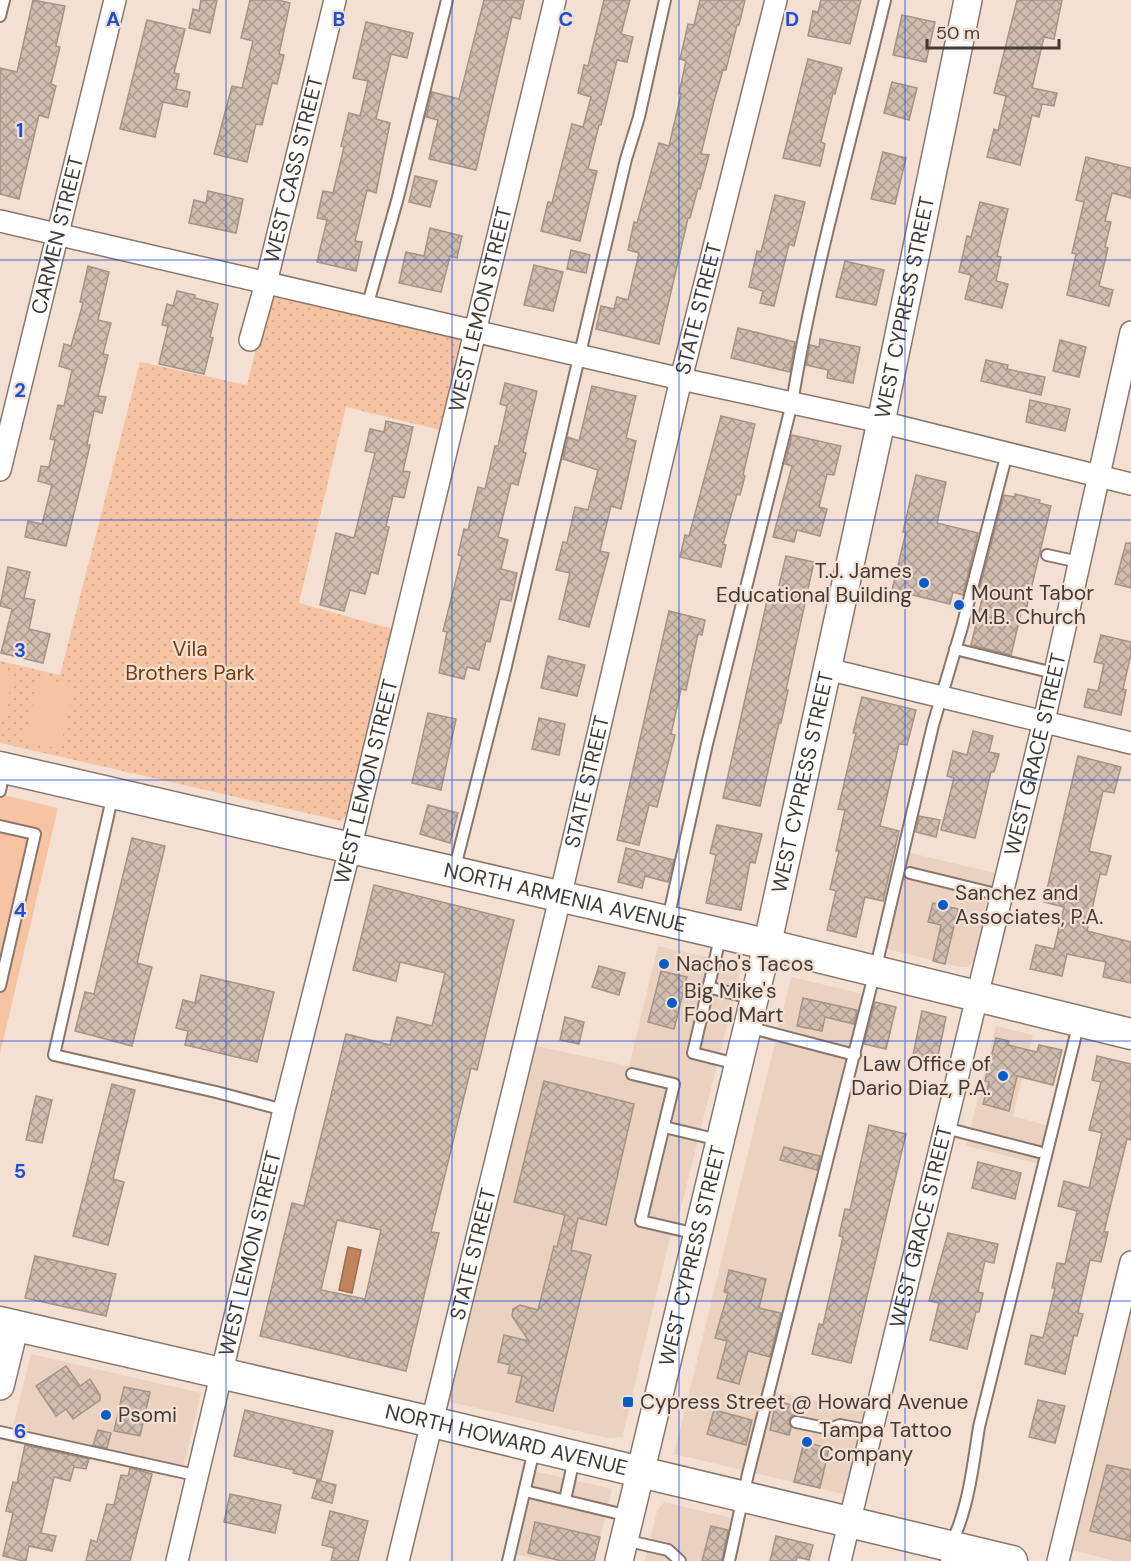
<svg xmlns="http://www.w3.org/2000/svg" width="1131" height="1561" font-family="'DM Sans',sans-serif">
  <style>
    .built { fill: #ebd2c0 }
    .grass { fill: url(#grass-dots) }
    .pitch { fill: #f6c4a3 }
    .water { fill: #c0855b; stroke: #9a6f50; stroke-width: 1.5 }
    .building { fill: url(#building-cross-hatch); stroke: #a59387; stroke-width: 1.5; fill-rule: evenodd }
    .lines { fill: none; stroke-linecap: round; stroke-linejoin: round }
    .service-casing { stroke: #89776c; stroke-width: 14 }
    .minor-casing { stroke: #89776c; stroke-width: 24 }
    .tertiary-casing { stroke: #89776c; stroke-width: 30 }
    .secondary-casing { stroke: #89776c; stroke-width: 33 }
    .service { stroke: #fff; stroke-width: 10 }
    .minor { stroke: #fff; stroke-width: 21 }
    .tertiary { stroke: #fff; stroke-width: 27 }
    .secondary { stroke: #fff; stroke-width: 30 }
    .grid { fill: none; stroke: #1d4ed8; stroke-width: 1.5; stroke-opacity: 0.55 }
    .poi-dot { fill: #0a5cc6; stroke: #f4e0d3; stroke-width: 2 }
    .labels { text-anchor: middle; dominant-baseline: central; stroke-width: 4.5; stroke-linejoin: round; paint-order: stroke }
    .street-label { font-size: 21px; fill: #423b35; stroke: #f4e0d3 }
    .poi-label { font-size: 21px; fill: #423b35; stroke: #f4e0d3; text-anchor: start }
    .park-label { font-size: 21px; fill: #753c08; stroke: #f4e0d3 }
    .grid-label { font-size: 20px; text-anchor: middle; font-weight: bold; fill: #1d4ed8; stroke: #f4e0d3; stroke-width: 4.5; stroke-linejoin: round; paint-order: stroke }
  </style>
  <defs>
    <pattern id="grass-dots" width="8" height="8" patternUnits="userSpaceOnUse" patternTransform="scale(1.5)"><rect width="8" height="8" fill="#f6c4a3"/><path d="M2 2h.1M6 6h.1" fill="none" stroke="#d4a98d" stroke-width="1.8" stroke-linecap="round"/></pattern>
    <pattern id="building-cross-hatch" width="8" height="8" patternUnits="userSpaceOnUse" patternTransform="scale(1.5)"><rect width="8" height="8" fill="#d0bdb0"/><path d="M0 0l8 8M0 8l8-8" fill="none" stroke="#aa9b90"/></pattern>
  </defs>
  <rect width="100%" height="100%" fill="#f4e0d3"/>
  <g class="built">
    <path d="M907 852 999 874 975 960 967 967H959L883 948Z"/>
    <path d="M658 946 742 965 680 1212 669 1241 623 1435 625 1437 607 1438 450 1402 449 1394 532 1045 629 1066Z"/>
    <path d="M791 977 863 994 766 1390 868 1412 848 1491 843 1494 674 1454Z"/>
    <path d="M996 1026 1033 1035 1013 1116 1049 1126 1039 1164 966 1146Z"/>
    <path d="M1131 1291V1561H1114L1069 1549Z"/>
    <path d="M31 1354 201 1393 181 1477 10 1437Z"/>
    <path d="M534 1471 612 1489 595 1561H545L514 1554Z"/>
    <path d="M664 1502 737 1519 727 1561H645L657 1511Z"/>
  </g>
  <path class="grass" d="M272 293 454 333 461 343V353L444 431 346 407 299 603 396 630 352 809 341 821 0 743V661L60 675 140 362 247 385 268 301Z"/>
  <g class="pitch">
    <path d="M0 669 14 673 0 732Z"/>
    <path d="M39 677 74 686 60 749 24 741Z"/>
    <path d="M0 794 58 808 0 1054Z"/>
  </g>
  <path class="water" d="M348 1247 361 1250 352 1293 339 1290Z"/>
  <g class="building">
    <path d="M33 0 65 6 56 46 60 47 51 84 56 86 48 118 39 115 19 199 0 194V68L17 72Z"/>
    <path d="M201 0H217L210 33 189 28 193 9 199 11Z"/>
    <path d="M250 0H278L290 3 279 54 284 55 277 84 272 83 262 125 256 124 247 162 214 154 232 86 242 88 253 41 241 38Z"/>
    <path d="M484 0H524L520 19 512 17 476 170 429 159 438 120 426 117 432 92 459 99Z"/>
    <path d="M604 0H630L621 34 633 37 627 62 617 60 601 125H599L588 169 597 171 580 241 541 231 548 202 552 203 572 124 583 127 591 97 578 93 584 65 588 66Z"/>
    <path d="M700 0H745L739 25H737L726 70H723L714 101 701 154 709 155 700 189 698 188 690 218H688L659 344 596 329 601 306 614 309 617 297 628 300 639 253 628 250 634 222 637 223 659 143 669 146 681 94 679 93 686 61 680 59 688 24 694 25Z"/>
    <path d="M821 0H861L850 44 808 36 813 11 818 12Z"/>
    <path d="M1017 0H1062L1054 39 1044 37 1032 88 1057 93 1054 106 1042 104 1039 117 1032 115 1020 165 987 157 994 129 998 131 1006 96 994 93Z"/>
    <path d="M902 15 935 22 926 62 893 55Z"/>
    <path d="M147 20 185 29 174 73 179 74 176 89 190 92 187 107 163 102 155 137 120 129Z"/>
    <path d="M366 22 413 33 407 58 391 54 376 119 390 123 376 193 367 190 355 241 362 242 356 271 317 262 327 220 317 218 323 191 333 193 344 147 341 146 349 113 360 116 368 81 353 78Z"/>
    <path d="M808 59 842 68 835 94 833 93 821 142 825 144 820 166 783 158Z"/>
    <path d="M892 82 917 88 909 120 884 113Z"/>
    <path d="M883 152 906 158 895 204 871 199Z"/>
    <path d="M1086 157 1131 168V198L1112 193 1105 221 1111 222 1105 247 1108 248 1099 286 1113 290 1109 306 1067 295 1076 254 1072 253 1084 202 1076 200Z"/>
    <path d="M415 176 437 181 430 207 409 202Z"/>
    <path d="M208 191 243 199 236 233 189 223 194 200 206 203Z"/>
    <path d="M775 195 805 202 794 246 789 244 774 306 760 303 763 291 749 287 757 251 761 252Z"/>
    <path d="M980 202 1008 209 997 256 1001 257 996 281 1008 284 1002 308 965 299 971 275 959 272 967 236 971 237Z"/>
    <path d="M430 228 462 236 457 258 450 256 441 292 399 283 406 252 424 256Z"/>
    <path d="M571 250 590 255 586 273 567 269Z"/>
    <path d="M845 261 884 270 876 305 836 297Z"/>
    <path d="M534 265 563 272 553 311 524 305Z"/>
    <path d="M88 266 109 272 98 320 111 323 103 354 108 355 98 396 106 397 102 413 94 411 87 445H90L83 476 66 546 25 537 28 521 42 524 46 508 52 485 38 481 41 466 49 467 55 440 50 439 58 405 64 406 72 370 59 366 64 344 71 346 83 303 80 302Z"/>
    <path d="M177 291 195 295V298L218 304 210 337 213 338 204 374 159 364 168 326 162 325 167 304 173 306Z"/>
    <path d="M738 328 795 342 790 372 731 358Z"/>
    <path d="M820 339 860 347 853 383 827 378 828 370 806 365 810 345 819 347Z"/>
    <path d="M1060 340 1086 347 1079 377 1053 371Z"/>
    <path d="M986 360 1008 365 1007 369 1045 377 1041 395 981 381Z"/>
    <path d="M505 383 537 391 523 452 526 453 518 485 511 483 498 537 508 540 501 569 517 573 511 601 500 599 490 642 486 641 479 670 467 667 464 679 439 673 447 632 443 631 462 556 458 555 464 529 468 530 478 487 485 489 495 446H498L507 406 500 404Z"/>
    <path d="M592 386 636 396 626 438 636 441 621 509 611 506 600 551 609 553 589 627 559 619 570 573 556 570 563 542 567 543 575 507 588 510 598 470 563 459 568 437 579 441Z"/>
    <path d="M1030 400 1070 409 1065 431 1026 422Z"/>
    <path d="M721 416 755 424 743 475 745 476 740 495 737 494 723 544 726 545 721 567 680 557 685 535 689 536Z"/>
    <path d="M386 421 413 427 403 471 410 472 404 498 393 496 386 526 389 527 378 574 371 572 365 594 350 590 344 611 320 605 336 533 354 538 375 453 365 451 370 429 384 432Z"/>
    <path d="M792 435 841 446 834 475 827 474 819 507 827 509 820 536 797 530 794 542 773 537 792 466 785 464Z"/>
    <path d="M916 475 946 482 937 523 978 533 963 595 953 592 950 604 892 590 906 532H903Z"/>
    <path d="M1015 494 1040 500 1039 503 1051 506 1026 610 1022 609 1011 655 971 645 982 599 977 598 1004 495 1015 497Z"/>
    <path d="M1126 543H1131V588L1115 584Z"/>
    <path d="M786 556 814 562 786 690H788L781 723H779L760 806 723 798 768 596 776 598Z"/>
    <path d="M8 567 30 572 24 598 35 600 29 629 50 634 43 663 1 653 12 609 0 606Z"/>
    <path d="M669 611 705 620 702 635 698 634 686 690 681 689 671 734 675 735 657 807 649 805 639 845 617 840Z"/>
    <path d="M1101 635 1131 642V654L1123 689 1126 690 1121 715 1084 707 1088 689 1098 691 1104 664 1094 662Z"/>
    <path d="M548 656 585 665 577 696 541 688Z"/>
    <path d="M862 697 916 710 907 745 899 744 880 826 899 831 883 901 865 897 856 937 827 930 836 891 830 889 839 851H836L845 810 838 809 856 733H853Z"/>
    <path d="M428 713 456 719 441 790 412 783Z"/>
    <path d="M539 718 565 724 559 755 532 749Z"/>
    <path d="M973 731 993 736 989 752 999 754 994 772H991L975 838 941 830 954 778 947 776 953 751 967 755Z"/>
    <path d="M1078 756 1121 767 1114 793 1103 791 1089 851 1111 856 1106 875 1100 874 1087 931 1131 942V983L1103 977 1106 962 1067 954 1062 976 1030 969 1036 945 1054 949 1064 907 1044 902Z"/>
    <path d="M428 805 458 813 450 843 420 834Z"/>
    <path d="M919 816 940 820 936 837 916 832Z"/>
    <path d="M717 825 762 834 755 863 750 862 741 910 706 903 716 855 710 853Z"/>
    <path d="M132 838 165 846 137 963 152 967 132 1046 75 1031 85 992 94 994Z"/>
    <path d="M626 848 674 860 668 882 645 876 642 888 618 882Z"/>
    <path d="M374 885 514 920 477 1070 471 1068 431 1232 439 1233 406 1371 260 1336 292 1203 304 1206 346 1034 390 1045 397 1017 432 1026 445 973 400 962 396 981 353 970ZM337 1220 381 1230 365 1299 321 1290Z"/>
    <path d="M933 903 958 909 945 964 933 961 941 925 928 922Z"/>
    <path d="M599 966 625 973 619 995 592 987Z"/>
    <path d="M661 971 687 977 674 1029 648 1022Z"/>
    <path d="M201 975 274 992 257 1062 185 1045 188 1031 176 1028 183 1000 195 1003Z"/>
    <path d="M803 998 857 1010 854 1024 825 1017 822 1031 797 1026Z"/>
    <path d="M875 1002 896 1007 886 1049 864 1044Z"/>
    <path d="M922 1011 946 1017 937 1061 913 1055Z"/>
    <path d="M565 1017 584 1022 579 1044 560 1040Z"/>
    <path d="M996 1038 1009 1041 1008 1045 1037 1052 1039 1045 1062 1050 1053 1085 1017 1076 1009 1111 983 1104 989 1082 985 1081Z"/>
    <path d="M1097 1056 1131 1064V1140L1127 1139 1104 1232H1108L1101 1262 1090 1260 1078 1313 1083 1314 1077 1336 1074 1335 1065 1374 1025 1364 1031 1335 1043 1338 1055 1288H1052L1057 1263 1065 1264 1077 1211 1058 1206 1064 1181 1089 1188 1102 1133 1089 1130 1101 1082 1092 1080Z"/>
    <path d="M544 1081 634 1104 606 1225 578 1218 571 1250 591 1255 553 1411 516 1402 522 1376 508 1373 510 1365 498 1362 504 1335 529 1341 512 1316 513 1309 520 1305 538 1310 554 1246 557 1247 565 1215 514 1202Z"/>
    <path d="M112 1084 135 1090 113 1179 124 1182 108 1245 73 1236Z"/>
    <path d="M36 1096 52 1100 42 1143 26 1140Z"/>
    <path d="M869 1125 906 1134 851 1363 812 1354 819 1324 823 1325 843 1237 839 1236 845 1209 850 1210Z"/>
    <path d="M784 1147 820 1156 817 1170 780 1160Z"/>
    <path d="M978 1162 1021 1173 1015 1199 972 1188Z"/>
    <path d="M948 1233 998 1244 994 1263 985 1261 978 1292 983 1293 979 1312H976L967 1349 930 1340 939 1303 929 1301Z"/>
    <path d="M35 1256 116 1274 106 1316 25 1298Z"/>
    <path d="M729 1270 766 1279 759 1308 781 1313 770 1357 748 1351 739 1384 717 1378 727 1341 715 1338 728 1293 724 1292Z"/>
    <path d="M66 1366 80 1386 90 1379 100 1395V1400L73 1419 66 1409 56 1416 36 1386Z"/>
    <path d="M124 1387 150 1392 140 1436 114 1431Z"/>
    <path d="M1038 1400 1065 1406 1055 1443 1029 1437Z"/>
    <path d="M776 1401 796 1406 794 1415 789 1420 791 1428 789 1435 770 1430Z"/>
    <path d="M245 1410 333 1431 321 1480 293 1473 294 1470 234 1456Z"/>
    <path d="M714 1410 752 1420 746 1445 707 1434Z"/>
    <path d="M98 1430 111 1433 107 1448 93 1445Z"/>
    <path d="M804 1442 829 1448 820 1488 794 1482Z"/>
    <path d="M25 1445 89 1459 86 1469 74 1467 70 1481 54 1477 41 1533 56 1536 52 1551 29 1546 26 1561H23L3 1556 13 1513 6 1511 13 1482 17 1483Z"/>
    <path d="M1107 1465 1131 1470V1541L1090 1531Z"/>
    <path d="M130 1468 152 1474 130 1561H86L91 1540 97 1542 107 1504 114 1505 121 1475 128 1476Z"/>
    <path d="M317 1480 336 1485 332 1503 312 1498Z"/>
    <path d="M230 1494 281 1505 275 1533 224 1522Z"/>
    <path d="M330 1511 368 1521 358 1561H331L334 1548 322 1545Z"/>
    <path d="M535 1522 600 1537 594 1561H562L528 1553Z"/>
    <path d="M711 1526 728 1530 722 1561H702Z"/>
    <path d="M776 1536 813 1545 809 1560 797 1557 796 1561H770Z"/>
  </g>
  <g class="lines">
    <defs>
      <g id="service">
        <path d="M0 16 4 0"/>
        <path d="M367 307 397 201 447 0"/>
        <path d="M1047 555 1079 562"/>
        <path d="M955 649 1054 673"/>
        <path d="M0 791 4 771"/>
        <path d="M113 794 54 1055 216 1092 284 1110"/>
        <path d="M0 826 35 834 0 986"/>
        <path d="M454 871 505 670 626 159 639 117 665 0"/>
        <path d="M910 873 1000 895"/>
        <path d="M668 919 707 744 792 403C814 267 853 134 885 0"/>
        <path d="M721 934 693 1053 737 1064"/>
        <path d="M708 987 754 999"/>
        <path d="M748 1027 855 1055"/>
        <path d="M632 1074 674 1084 641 1221 697 1234"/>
        <path d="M664 1127 719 1140"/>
        <path d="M945 1128 1039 1152"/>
        <path d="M796 1422 830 1429 840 1425 871 1431"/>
        <path d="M0 1432 186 1473"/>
        <path d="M525 1491 629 1516"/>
        <path d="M565 1500 574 1459"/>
        <path d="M624 1540 668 1550 680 1561"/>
        <path d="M508 1561 534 1450"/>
        <path d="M729 1561 748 1474 875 971 933 725 962 627 1007 453"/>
        <path d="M946 1561C949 1548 954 1538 959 1525 970 1494 974 1459 979 1427L1079 1022"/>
      </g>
      <g id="minor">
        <path d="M0 221 681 379 881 422 1131 484"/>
        <path id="s1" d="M250 340 266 283 335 0"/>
        <path id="s2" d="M0 470 115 0"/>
        <path d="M827 669 1131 743"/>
        <path id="s3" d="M177 1561 284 1110 355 829 555 0"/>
        <path id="s4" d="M398 1561 555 919 681 379 776 0"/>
        <path id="s5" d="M840 1561 1044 721 1131 332"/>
        <path d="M1058 1561 1131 1262"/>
      </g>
      <g id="tertiary">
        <path d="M0 1386 15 1325"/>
        <path id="s6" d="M619 1561 767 946 881 422 968 0"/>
      </g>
      <g id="secondary">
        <path id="s7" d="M0 767 749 940 1131 1034"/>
        <path id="s8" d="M0 1322 432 1422 1012 1561"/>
      </g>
    </defs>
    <use href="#service" class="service-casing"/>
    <use href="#minor" class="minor-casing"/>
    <use href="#tertiary" class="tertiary-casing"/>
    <use href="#secondary" class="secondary-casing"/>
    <use href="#service" class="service"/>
    <use href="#minor" class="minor"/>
    <use href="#tertiary" class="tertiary"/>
    <use href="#secondary" class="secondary"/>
  </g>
  <path class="grid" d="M226 0V1561M452 0V1561M679 0V1561M905 0V1561M0 260H1131M0 520H1131M0 780H1131M0 1041H1131M0 1301H1131"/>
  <g class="poi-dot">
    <circle cx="924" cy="583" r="6"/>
    <circle cx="959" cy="605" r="6"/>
    <circle cx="943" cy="905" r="6"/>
    <circle cx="664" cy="964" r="6"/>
    <circle cx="672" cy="1003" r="6"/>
    <circle cx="1003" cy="1076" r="6"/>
    <rect x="622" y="1396" width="12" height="12" rx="3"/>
    <circle cx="106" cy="1415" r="6"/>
    <circle cx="807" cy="1442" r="6"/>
  </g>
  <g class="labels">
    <g class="street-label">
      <text stroke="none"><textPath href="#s1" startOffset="176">WEST CASS STREET</textPath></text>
      <text stroke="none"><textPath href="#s2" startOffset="242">CARMEN STREET</textPath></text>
      <text stroke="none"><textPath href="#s6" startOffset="1286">WEST CYPRESS STREET</textPath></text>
      <text stroke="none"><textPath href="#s3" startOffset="1288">WEST LEMON STREET</textPath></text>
      <text stroke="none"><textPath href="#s4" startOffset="1288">STATE STREET</textPath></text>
      <text stroke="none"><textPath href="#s5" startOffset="830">WEST GRACE STREET</textPath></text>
      <text stroke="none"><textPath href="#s4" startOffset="802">STATE STREET</textPath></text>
      <text stroke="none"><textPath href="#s3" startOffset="802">WEST LEMON STREET</textPath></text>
      <text stroke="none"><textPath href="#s6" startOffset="800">WEST CYPRESS STREET</textPath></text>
      <text stroke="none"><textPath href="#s7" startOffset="580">NORTH ARMENIA AVENUE</textPath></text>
      <text stroke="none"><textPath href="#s5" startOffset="344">WEST GRACE STREET</textPath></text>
      <text stroke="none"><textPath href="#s3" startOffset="316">WEST LEMON STREET</textPath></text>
      <text stroke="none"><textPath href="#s4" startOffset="316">STATE STREET</textPath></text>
      <text stroke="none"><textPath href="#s6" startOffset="314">WEST CYPRESS STREET</textPath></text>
      <text stroke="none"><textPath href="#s8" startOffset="520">NORTH HOWARD AVENUE</textPath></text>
    </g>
    <g class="poi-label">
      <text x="912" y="571" text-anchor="end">T.J. James<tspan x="912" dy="24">Educational Building</tspan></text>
      <text x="971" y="593">Mount Tabor<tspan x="971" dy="24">M.B. Church</tspan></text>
      <text x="955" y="893">Sanchez and<tspan x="955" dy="24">Associates, P.A.</tspan></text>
      <text x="676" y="964">Nacho's Tacos</text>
      <text x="684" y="991">Big Mike's<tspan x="684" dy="24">Food Mart</tspan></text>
      <text x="991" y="1064" text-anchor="end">Law Office of<tspan x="991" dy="24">Dario Diaz, P.A.</tspan></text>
      <text x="640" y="1402">Cypress Street @ Howard Avenue</text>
      <text x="118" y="1415">Psomi</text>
      <text x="819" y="1430">Tampa Tattoo<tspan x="819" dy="24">Company</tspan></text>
    </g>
    <g class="park-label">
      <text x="190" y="649">Vila<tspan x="190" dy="24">Brothers Park</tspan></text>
    </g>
  </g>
  <g class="grid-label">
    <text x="113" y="26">A</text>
    <text x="339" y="26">B</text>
    <text x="566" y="26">C</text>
    <text x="792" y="26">D</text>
    <text x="20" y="137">1</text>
    <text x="20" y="397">2</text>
    <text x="20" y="657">3</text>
    <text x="20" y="917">4</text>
    <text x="20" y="1178">5</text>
    <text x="20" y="1438">6</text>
  </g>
  <path d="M927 39v9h132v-9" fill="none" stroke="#423b35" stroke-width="3"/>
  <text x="936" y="39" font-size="18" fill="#423b35" stroke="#f4e0d3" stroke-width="4.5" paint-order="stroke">50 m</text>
</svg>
